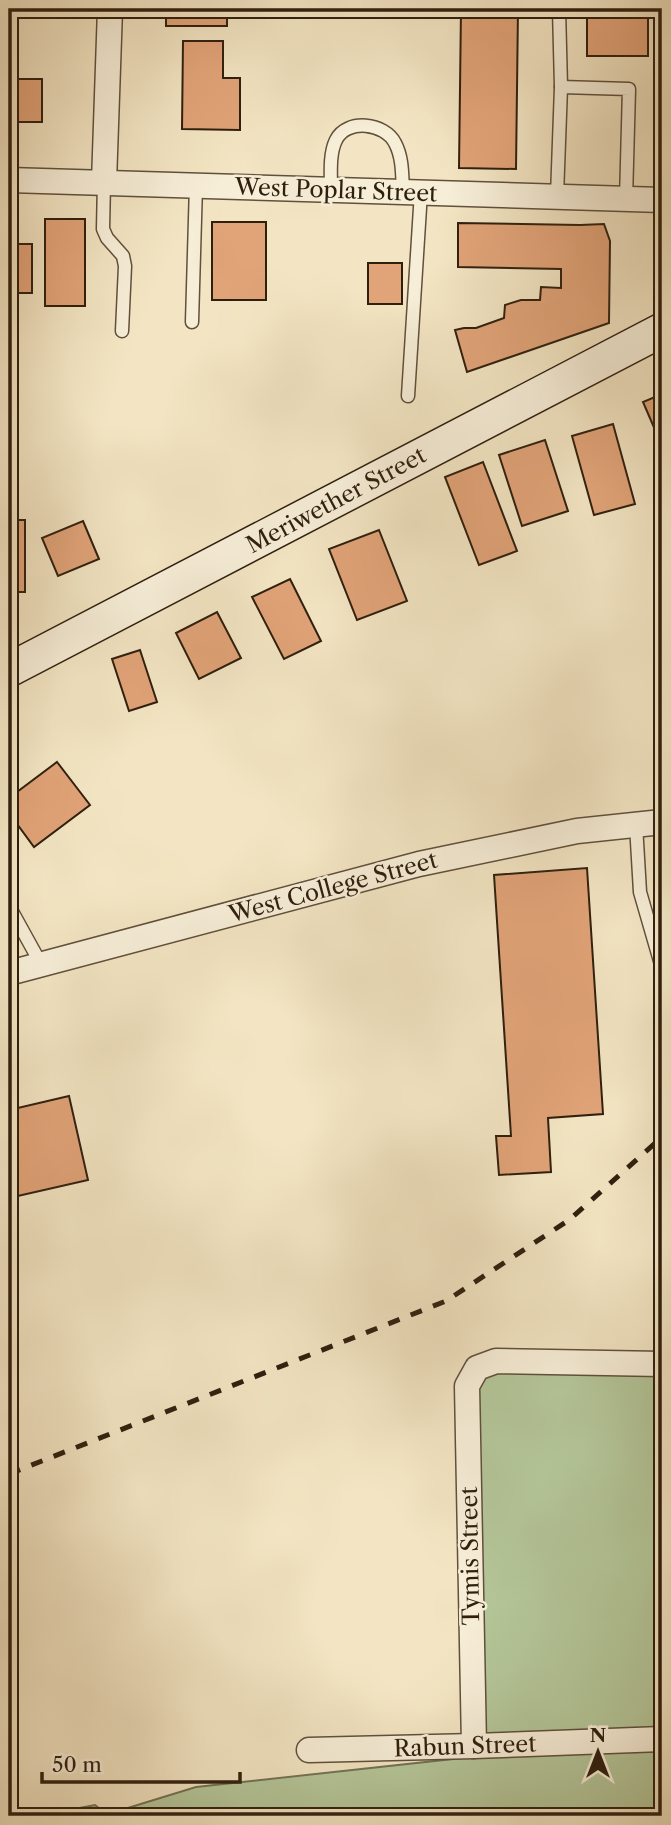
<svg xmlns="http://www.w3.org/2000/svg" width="671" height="1825" font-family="'Libre Caslon Text',serif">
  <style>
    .green { fill: #b4c699; stroke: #727254; stroke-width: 2 }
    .building { fill: #e1a378; stroke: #2f1f0f; stroke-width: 2 }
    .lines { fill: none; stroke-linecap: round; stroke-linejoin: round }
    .lane-casing { stroke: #60503c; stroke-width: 15 }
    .street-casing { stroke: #60503c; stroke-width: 27 }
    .secondary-casing { stroke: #2f1f0f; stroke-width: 36 }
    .lane { stroke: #f7eed8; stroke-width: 12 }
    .street { stroke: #f7eed8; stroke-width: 24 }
    .secondary { stroke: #f7eed8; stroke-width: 33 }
    .rail { stroke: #2f1f0f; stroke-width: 5; stroke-dasharray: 12 12; stroke-linecap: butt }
    .labels { text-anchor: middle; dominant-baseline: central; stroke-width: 5; stroke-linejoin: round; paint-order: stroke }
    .street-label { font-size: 23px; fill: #2f1f0f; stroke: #f7eed8 }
  </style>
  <rect width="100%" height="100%" fill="#f3e5c3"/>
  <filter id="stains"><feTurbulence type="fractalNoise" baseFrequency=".00286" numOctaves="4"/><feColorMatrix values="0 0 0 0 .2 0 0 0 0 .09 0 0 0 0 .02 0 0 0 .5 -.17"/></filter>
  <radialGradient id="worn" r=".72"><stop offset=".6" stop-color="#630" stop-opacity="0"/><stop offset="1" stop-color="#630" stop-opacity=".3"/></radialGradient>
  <path class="green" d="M477 1367H662V1816H75L80 1808 95 1805 104 1812 105 1815 196 1787 480 1756Z"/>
  <g class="building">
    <rect x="166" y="9" width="61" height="17"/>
    <path d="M461 9H518L516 169 459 168Z"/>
    <rect x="587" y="9" width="61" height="47"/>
    <path d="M183 41H223V78H240V130L182 129Z"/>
    <rect x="9" y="79" width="33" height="43"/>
    <rect x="45" y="219" width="40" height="87"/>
    <rect x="212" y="222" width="54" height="78"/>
    <path d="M458 223 580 225 604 224 610 241 609 323 467 372 455 330 464 328H476L504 318 505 305 521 300H540L541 287 561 288V269L458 267Z"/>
    <rect x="9" y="244" width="23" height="49"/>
    <rect x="368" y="263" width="34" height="41"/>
    <path d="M662 394V446L643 402Z"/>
    <path d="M613 424 635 504 594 515 572 436Z"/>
    <path d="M545 440 568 511 522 526 499 455Z"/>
    <path d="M483 462 517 551 479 565 445 477Z"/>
    <rect x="9" y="520" width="16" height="72"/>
    <path d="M83 521 99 559 58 576 42 538Z"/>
    <path d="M379 530 407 601 357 620 329 549Z"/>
    <path d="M290 579 321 641 284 659 252 597Z"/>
    <path d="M217 612 241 658 199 679 176 633Z"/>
    <path d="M140 650 157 702 129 711 112 659Z"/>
    <path d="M57 762 90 805 34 847 9 813V798Z"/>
    <path d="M587 868 603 1114 548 1118 551 1172 499 1175 496 1136H511L494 875Z"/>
    <path d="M69 1096 88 1180 9 1198V1110Z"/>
  </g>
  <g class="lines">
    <defs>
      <g id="lane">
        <path d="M559 9 561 87"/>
        <path d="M104 182 103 229 107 238 123 256 125 266 122 331"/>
        <path d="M331 189C331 175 329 154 336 140 347 118 385 123 395 143 403 158 402 175 403 192"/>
        <path d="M557 196 561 87 629 89 626 199"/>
        <path d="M192 322 196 185"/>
        <path d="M408 396 421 192"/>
        <path d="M636 825 640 892 662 968"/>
        <path d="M9 906 41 964"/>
      </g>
      <g id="street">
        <path d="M9 180 662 200"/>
        <path d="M104 182 110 9"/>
        <path d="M9 973 419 864 577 831 662 822"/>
        <path d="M474 1746 467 1386 477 1368 496 1361 662 1364"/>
        <path d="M309 1750 474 1746 662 1739"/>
      </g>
      <path id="secondary" d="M9 670 662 330"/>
    </defs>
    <use href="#lane" class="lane-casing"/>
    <use href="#street" class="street-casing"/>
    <use href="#secondary" class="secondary-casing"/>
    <use href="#lane" class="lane"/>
    <use href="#street" class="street"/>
    <use href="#secondary" class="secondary"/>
    <path class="rail" d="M9 1474 446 1301 569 1220 662 1137"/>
  </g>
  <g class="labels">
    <g class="street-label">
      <text transform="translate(336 190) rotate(2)">West Poplar Street</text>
      <text transform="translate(336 500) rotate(-28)">Meriwether Street</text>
      <text transform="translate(333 887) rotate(-15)">West College Street</text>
      <text transform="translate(470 1556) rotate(-91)">Tymis Street</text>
      <text transform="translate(465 1746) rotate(-2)">Rabun Street</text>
    </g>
  </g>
  <rect width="671" height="1825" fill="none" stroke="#f3e5c3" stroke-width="35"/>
  <rect x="10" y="10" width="650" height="1804" fill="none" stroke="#2f1f0f" stroke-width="3.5"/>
  <rect x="18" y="18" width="636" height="1790" fill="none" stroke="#2f1f0f" stroke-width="2"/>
  <g transform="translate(598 1752)" stroke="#f7eed8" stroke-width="5" paint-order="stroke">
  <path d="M0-5L12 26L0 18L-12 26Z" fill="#2f1f0f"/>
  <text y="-10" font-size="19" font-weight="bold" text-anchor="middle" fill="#2f1f0f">N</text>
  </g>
  <path d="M42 1772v10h198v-10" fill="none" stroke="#2f1f0f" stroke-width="3.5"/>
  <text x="52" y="1772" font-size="21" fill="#2f1f0f" stroke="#f7eed8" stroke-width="5" paint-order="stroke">50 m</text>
  <rect width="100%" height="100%" filter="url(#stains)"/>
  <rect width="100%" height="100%" fill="url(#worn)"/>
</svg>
